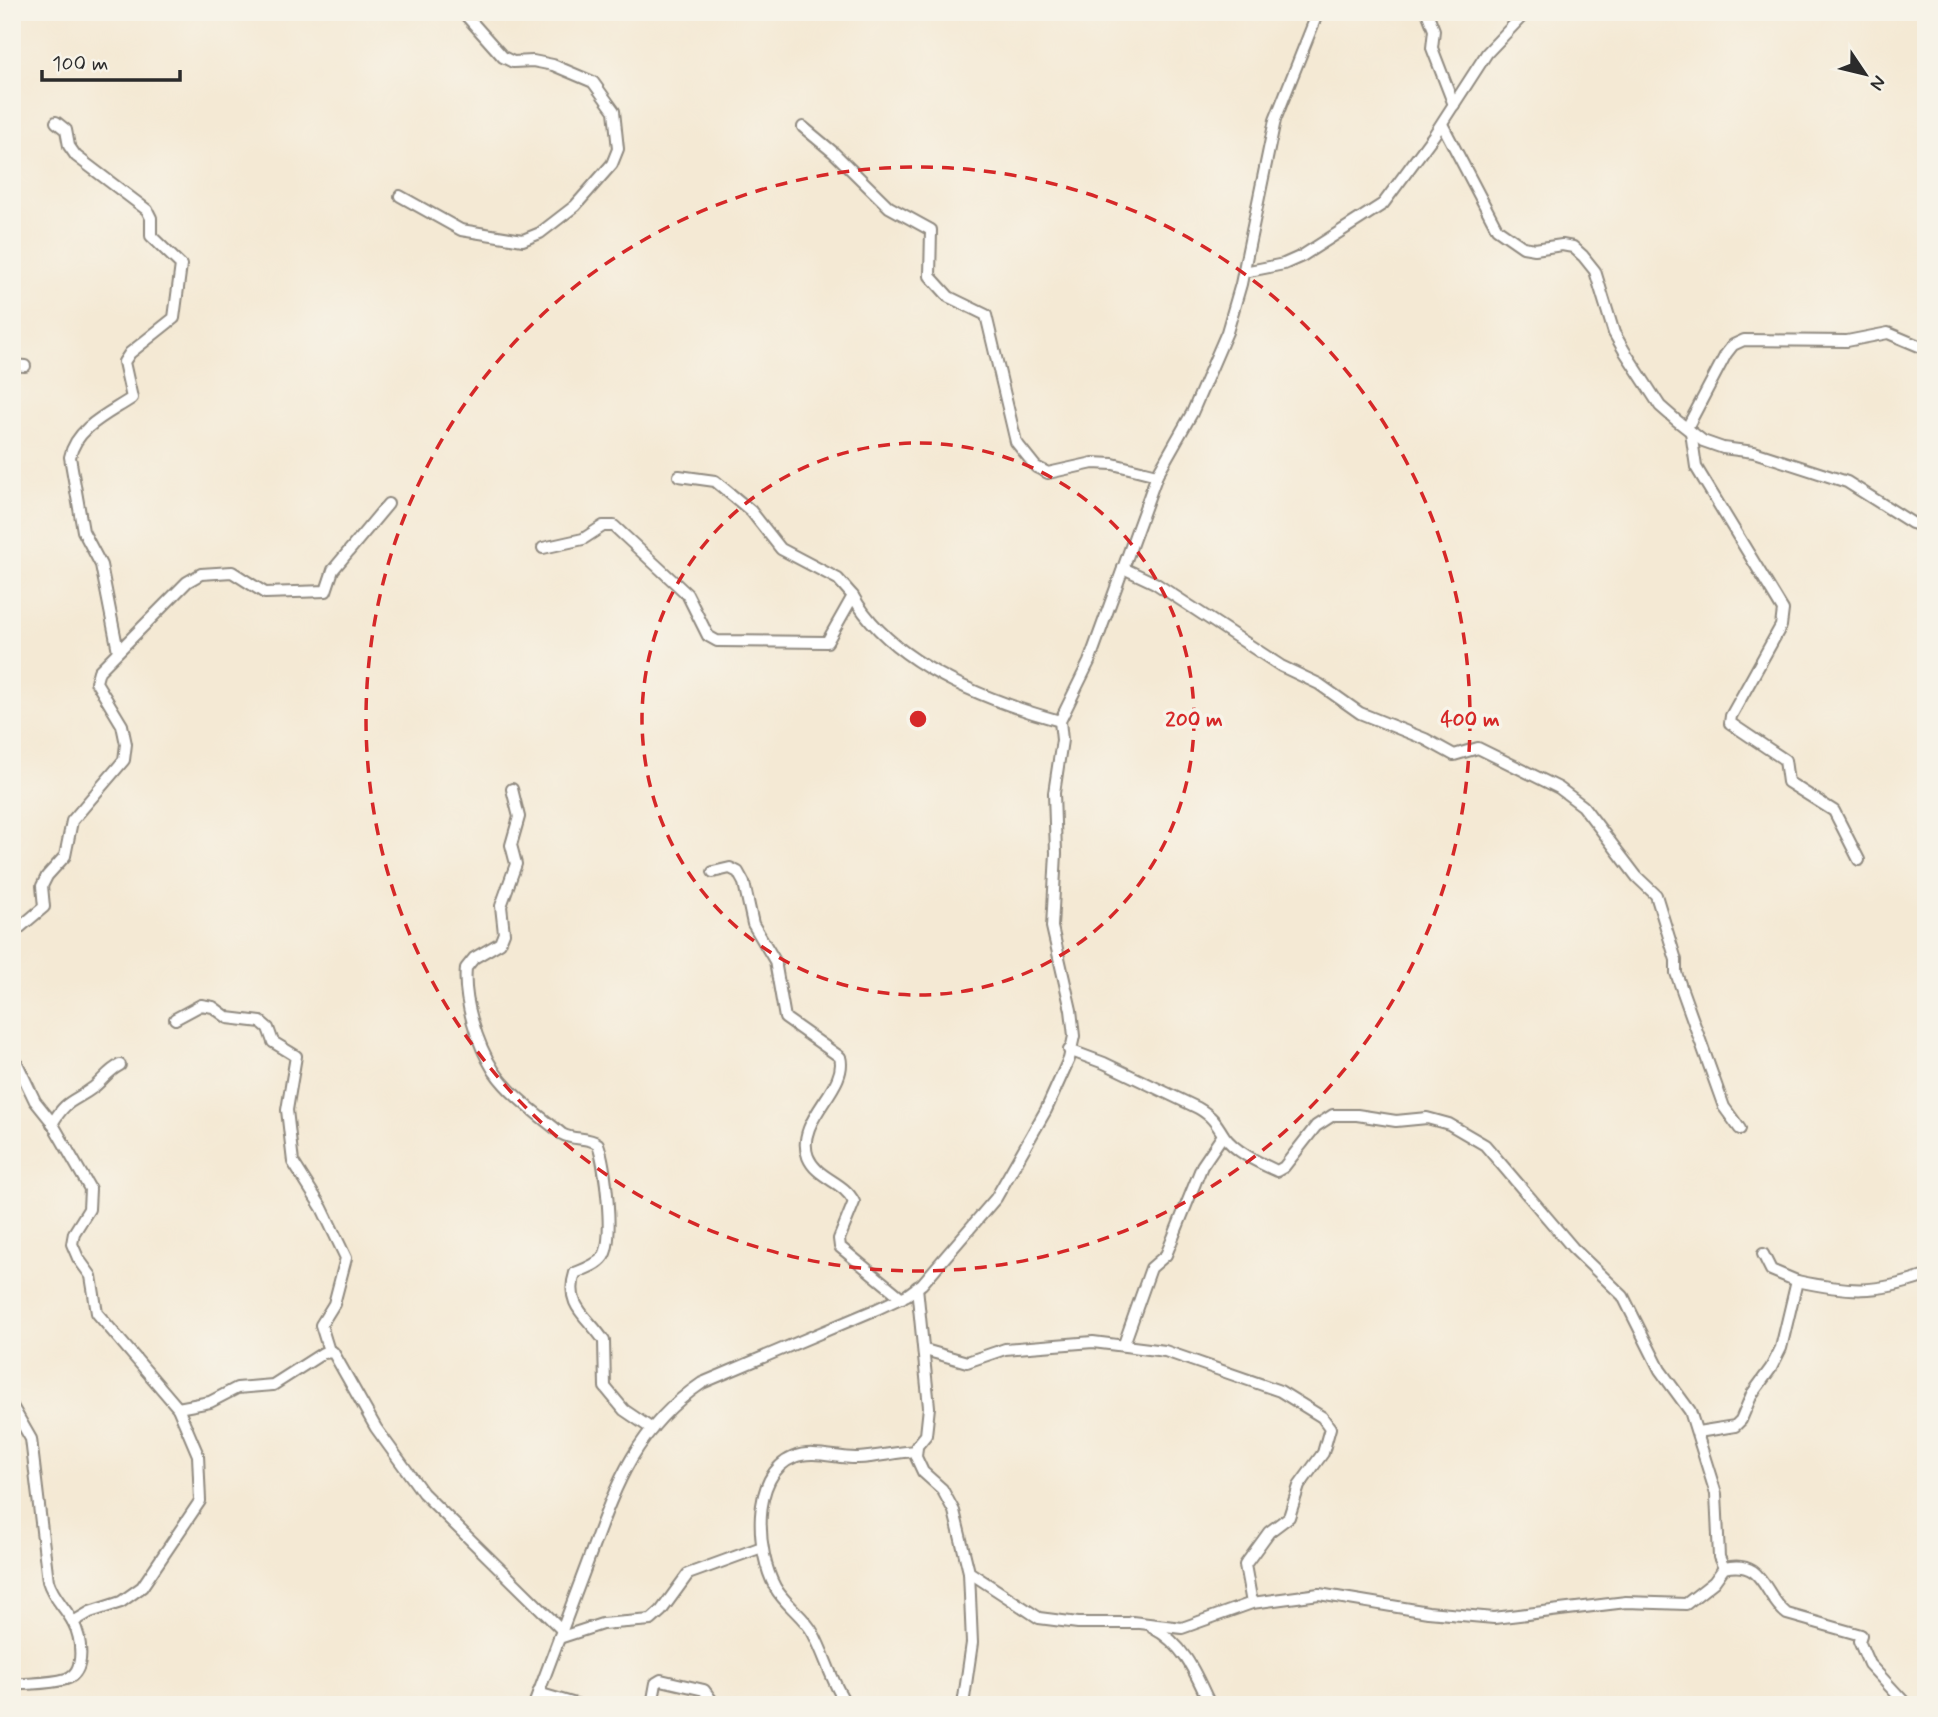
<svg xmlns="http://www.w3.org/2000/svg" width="1938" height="1717" font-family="Mynerve,sans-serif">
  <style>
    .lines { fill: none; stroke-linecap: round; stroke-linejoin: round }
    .minor-casing { stroke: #908a80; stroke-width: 14 }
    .minor { stroke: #fff; stroke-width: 10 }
    .ring { fill: none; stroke: #d62828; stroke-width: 3.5; stroke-dasharray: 12 9 }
    .centre { fill: #d62828; stroke: #f7f3e8; stroke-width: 3.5 }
    .ring-label { font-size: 21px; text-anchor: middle; font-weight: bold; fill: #d62828; stroke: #f7f3e8; stroke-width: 7; stroke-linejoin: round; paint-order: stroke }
  </style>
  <rect width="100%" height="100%" fill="#f7f3e8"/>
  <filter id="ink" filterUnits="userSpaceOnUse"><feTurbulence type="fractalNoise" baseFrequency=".0143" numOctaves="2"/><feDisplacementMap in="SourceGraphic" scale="14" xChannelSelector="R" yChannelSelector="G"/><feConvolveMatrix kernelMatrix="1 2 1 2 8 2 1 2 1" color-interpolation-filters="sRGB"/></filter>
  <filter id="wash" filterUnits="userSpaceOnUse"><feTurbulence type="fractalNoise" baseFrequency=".00686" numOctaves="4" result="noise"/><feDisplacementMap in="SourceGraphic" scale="28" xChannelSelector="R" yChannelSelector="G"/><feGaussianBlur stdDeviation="1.57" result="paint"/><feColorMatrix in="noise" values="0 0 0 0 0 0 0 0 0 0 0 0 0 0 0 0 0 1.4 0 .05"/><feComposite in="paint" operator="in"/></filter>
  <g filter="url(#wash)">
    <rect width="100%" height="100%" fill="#f4e9d4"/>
  </g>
  <g filter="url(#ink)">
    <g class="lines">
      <defs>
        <g id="minor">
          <path d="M1427 12 1434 30 1432 48 1454 105"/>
          <path d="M56 122 66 130 69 146 76 156 147 210 151 218V236L181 265 174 318 130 353 124 362 132 398C110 413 76 427 70 457L83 531 101 565 118 651"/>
          <path d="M1442 124 1497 229 1523 247 1535 249 1562 245 1573 247 1583 256 1595 271 1614 333 1625 352 1660 406 1676 420 1703 441 1723 448 1754 452 1847 482 1912 523 1926 527"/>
          <path d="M803 127 833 152 889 207 931 230 930 276 949 297 986 315 1016 442 1036 467 1048 473 1093 463 1113 464 1157 475"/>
          <path d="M400 196 461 230 523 240 540 233 575 206 612 164 618 149 614 111 593 82 553 65 533 61 513 62 503 57 463 12"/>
          <path d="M1244 272 1284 264 1302 256 1383 204 1434 135 1487 53 1526 12"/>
          <path d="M12 365 25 366"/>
          <path d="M1687 428 1726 354 1733 345 1744 340 1847 341 1888 333 1926 349"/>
          <path d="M1691 432 1696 467 1783 610 1781 626 1731 716 1730 723 1785 760 1788 782 1834 811 1859 860"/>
          <path d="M679 476 715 481 751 511 781 549 838 579 853 596"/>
          <path d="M543 548 583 539 603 526H614L687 594 708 636 717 641 827 642 853 596C892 665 988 701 1060 721"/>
          <path d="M1123 568 1155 583 1281 666 1319 684 1360 713 1425 739 1454 755 1478 748 1559 788 1583 806 1637 877 1656 895 1676 960V973L1724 1107 1740 1129"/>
          <path d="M512 789 519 817 511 845 516 864 501 906 504 933 500 943 474 958 466 968C463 1000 477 1044 494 1071 510 1095 540 1116 562 1134 574 1141 587 1136 598 1144 605 1164 615 1240 603 1257 597 1265 585 1269 575 1273 564 1307 589 1317 604 1341L605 1387 624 1410 652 1429"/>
          <path d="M713 872 730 868 738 872 744 883 753 924 775 961 785 1018 840 1057C849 1088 794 1120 808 1157 817 1179 844 1181 854 1202L839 1239 840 1247 902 1298"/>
          <path d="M12 934 44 907 42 886 47 876 65 856 72 821 124 760 126 744 122 725 96 682 99 671 187 582 201 574 232 572 265 593 326 591 333 570 388 504"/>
          <path d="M175 1019 201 1005 213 1007 228 1018 261 1022 268 1028 273 1042 296 1056 287 1110 293 1162 322 1208 346 1258 334 1304 321 1325 329 1351"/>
          <path d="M1069 1050 1104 1063 1198 1108C1212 1116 1216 1123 1224 1136 1235 1152 1260 1163 1277 1171L1284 1167 1316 1126 1333 1115H1357L1396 1121 1427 1118 1449 1124 1485 1145 1573 1248 1623 1296 1660 1370 1690 1411 1716 1494 1719 1557 1724 1568"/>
          <path d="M12 1053 35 1101 51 1121 90 1189 89 1209 74 1233 72 1244 78 1258 91 1276 97 1313 178 1408 198 1455 200 1501 142 1587 121 1602 90 1612 73 1622"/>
          <path d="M52 1124C67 1098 73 1103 94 1087 104 1079 108 1071 120 1065"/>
          <path d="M1763 1254 1771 1270 1797 1281"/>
          <path d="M917 1287 929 1407 926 1435 917 1446 916 1457 923 1472 942 1489 954 1511 969 1572 1039 1618 1078 1623H1137"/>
          <path d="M1124 1344 1151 1268 1166 1255 1202 1166 1223 1135"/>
          <path d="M925 1350 967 1362 1005 1349 1093 1342 1165 1351 1280 1391 1322 1417 1330 1428 1323 1453 1299 1486 1289 1517 1269 1532 1245 1565 1252 1603"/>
          <path d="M12 1406 31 1439 48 1581C53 1598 65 1607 73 1622 81 1637 87 1673 66 1679 50 1684 29 1683 12 1685"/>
          <path d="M178 1408 210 1402 237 1388 273 1385 323 1353 333 1352 376 1428 423 1493 562 1630"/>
          <path d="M1698 1432 1735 1426 1741 1420 1752 1394 1771 1368 1781 1348 1797 1281C1849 1292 1874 1294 1926 1276"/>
          <path d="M1132 1622 1182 1628 1252 1603 1319 1594 1428 1612 1494 1618 1626 1602 1686 1604 1714 1582 1724 1568C1765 1558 1763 1596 1787 1614L1861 1635 1859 1641 1869 1664 1907 1705"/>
          <path d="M1153 1628C1184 1644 1196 1674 1210 1705"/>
          <path d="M559 1638 602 1624 651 1620 661 1611 688 1574 762 1547"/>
          <path d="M538 1693 579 1705"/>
          <path d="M534 1705C551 1660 568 1615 585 1569 613 1494 631 1431 702 1383L877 1309 907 1295 922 1284 996 1198 1046 1110 1069 1059 1074 1036 1071 1010 1052 927 1056 853 1054 793 1062 740 1060 721 1089 662 1157 475 1192 413 1227 332 1241 284 1275 120 1318 12"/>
          <path d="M652 1705 656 1683 661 1680 704 1690 715 1705"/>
          <path d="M847 1705C831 1682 826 1657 813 1633 804 1616 785 1605 775 1587 757 1554 749 1475 794 1457 813 1449 838 1459 858 1458 878 1457 896 1452 916 1451L917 1446"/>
          <path d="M963 1705 972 1643 969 1572"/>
        </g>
      </defs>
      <use href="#minor" class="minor-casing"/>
      <use href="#minor" class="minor"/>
    </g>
  </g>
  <g class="ring">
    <circle cx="918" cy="719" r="276"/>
    <circle cx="918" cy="719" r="552"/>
  </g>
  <circle cx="918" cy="719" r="10" class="centre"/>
  <g class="ring-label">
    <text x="1194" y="726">200 m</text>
    <text x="1470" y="726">400 m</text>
  </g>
  <rect width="1938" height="1717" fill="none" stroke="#f7f3e8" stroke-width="42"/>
  <g transform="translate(1865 74) rotate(125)" stroke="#f7f3e8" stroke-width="5" paint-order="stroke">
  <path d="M0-5L12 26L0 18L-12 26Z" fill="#2b2b2b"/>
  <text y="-10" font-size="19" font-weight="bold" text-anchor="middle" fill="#2b2b2b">N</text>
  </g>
  <path d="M42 70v10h138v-10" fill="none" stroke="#2b2b2b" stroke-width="3.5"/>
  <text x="52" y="70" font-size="21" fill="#2b2b2b" stroke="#f7f3e8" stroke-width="5" paint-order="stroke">100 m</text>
</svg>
